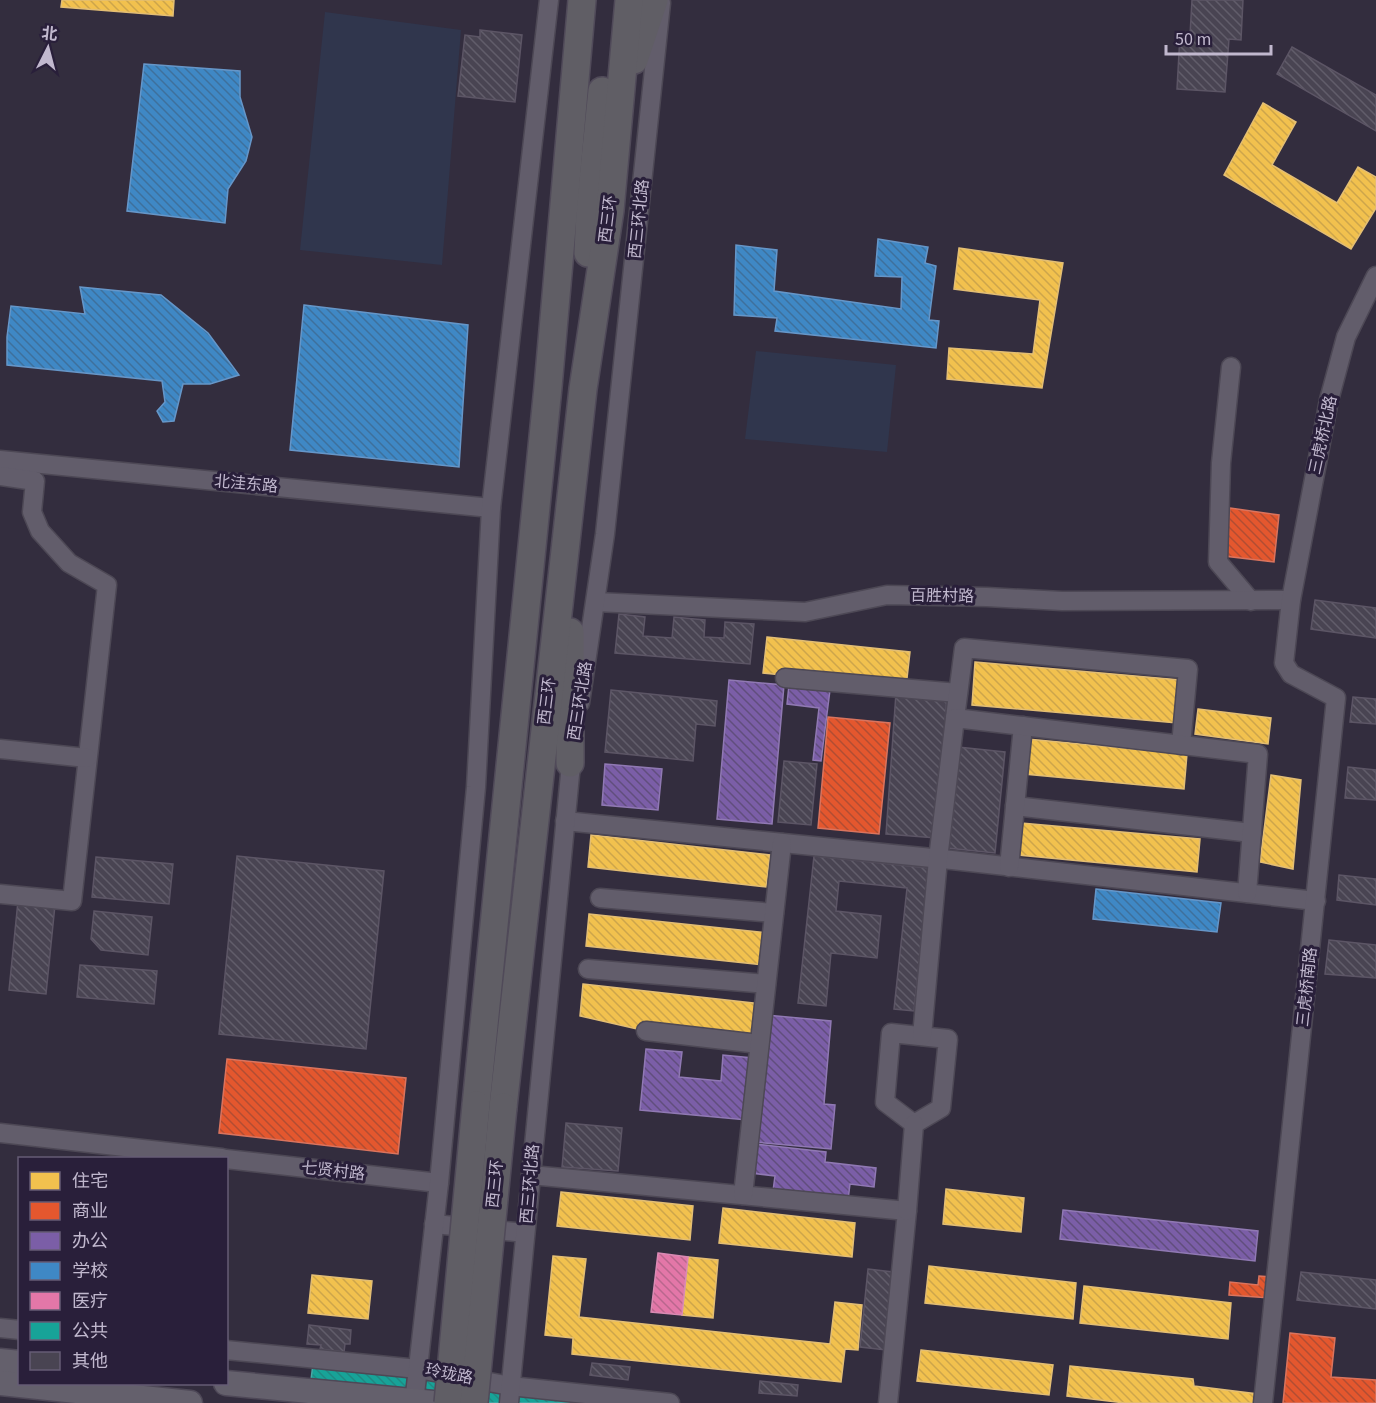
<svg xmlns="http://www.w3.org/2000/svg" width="1376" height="1403" font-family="'Source Sans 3','Noto Sans SC',sans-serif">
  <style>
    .garden { fill: #30364d }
    .homes { fill: url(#homes-back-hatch); stroke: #e3be74; stroke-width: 1.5 }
    .shops { fill: url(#shops-back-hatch); stroke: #da745e; stroke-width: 1.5 }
    .offices { fill: url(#offices-back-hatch); stroke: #9079b3; stroke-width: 1.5 }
    .schools { fill: url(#schools-back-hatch); stroke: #6696c8; stroke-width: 1.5 }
    .health { fill: url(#health-back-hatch); stroke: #d98ab3; stroke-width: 1.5 }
    .public { fill: url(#public-back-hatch); stroke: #4aa9a8; stroke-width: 1.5 }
    .building { fill: url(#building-back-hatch); stroke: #5c5565; stroke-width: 1.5 }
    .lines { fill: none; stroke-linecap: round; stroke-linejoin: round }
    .minor-casing { stroke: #4d4855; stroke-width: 21 }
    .major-casing { stroke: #4e4857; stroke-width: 27 }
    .highway-casing { stroke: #504a59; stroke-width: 30 }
    .minor { stroke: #625d6b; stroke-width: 18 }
    .major { stroke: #64606c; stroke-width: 24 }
    .highway { stroke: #605e65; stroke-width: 27 }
    .highway-bridge-casing { stroke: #504a59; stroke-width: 30; stroke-linecap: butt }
    .highway-bridge { stroke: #605e65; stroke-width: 27 }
    .labels { text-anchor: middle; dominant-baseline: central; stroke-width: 6; stroke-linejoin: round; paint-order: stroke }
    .street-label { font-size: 16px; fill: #c1b8ce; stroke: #291f3a }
  </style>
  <defs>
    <pattern id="homes-back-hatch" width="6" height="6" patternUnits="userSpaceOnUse" patternTransform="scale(1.5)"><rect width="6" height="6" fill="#f2c14e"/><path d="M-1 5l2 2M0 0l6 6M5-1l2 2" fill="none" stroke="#cda54b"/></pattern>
    <pattern id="shops-back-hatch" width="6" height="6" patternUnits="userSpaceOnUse" patternTransform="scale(1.5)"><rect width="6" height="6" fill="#e4572e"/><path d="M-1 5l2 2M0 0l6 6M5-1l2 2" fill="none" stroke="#b14d33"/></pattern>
    <pattern id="offices-back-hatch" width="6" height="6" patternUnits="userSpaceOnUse" patternTransform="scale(1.5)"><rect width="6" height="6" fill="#7b5ea7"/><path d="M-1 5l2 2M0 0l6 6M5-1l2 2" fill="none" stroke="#614e7d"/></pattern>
    <pattern id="schools-back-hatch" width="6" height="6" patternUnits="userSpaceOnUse" patternTransform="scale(1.5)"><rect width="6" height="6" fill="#3f88c5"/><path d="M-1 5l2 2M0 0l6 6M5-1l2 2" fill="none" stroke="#3e709c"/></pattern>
    <pattern id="health-back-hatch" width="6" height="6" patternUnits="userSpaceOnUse" patternTransform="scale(1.5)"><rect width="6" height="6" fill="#e377a8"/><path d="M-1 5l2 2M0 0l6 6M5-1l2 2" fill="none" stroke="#b9678e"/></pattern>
    <pattern id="public-back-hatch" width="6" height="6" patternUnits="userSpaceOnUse" patternTransform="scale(1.5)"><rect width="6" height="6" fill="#17a398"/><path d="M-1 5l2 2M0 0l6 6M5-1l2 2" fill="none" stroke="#208882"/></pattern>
    <pattern id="building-back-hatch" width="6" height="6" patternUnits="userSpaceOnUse" patternTransform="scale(1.5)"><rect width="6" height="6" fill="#494452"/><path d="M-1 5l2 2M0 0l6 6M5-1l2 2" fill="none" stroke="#615d6a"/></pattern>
  </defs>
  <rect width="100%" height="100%" fill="#332d3e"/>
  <g class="garden">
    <path d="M325 12 461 30 442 265 300 250Z"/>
    <path d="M756 351 896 365 887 452 745 439Z"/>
  </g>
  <g class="homes">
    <path d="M62 0H174L173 16 61 7Z"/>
    <path d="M1263 103 1296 122 1272 165 1337 203 1358 167 1376 177V208L1351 249 1224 175Z"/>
    <path d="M959 248 1063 263 1042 388 947 379 949 348 1033 354 1040 300 954 289Z"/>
    <path d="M767 637 910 652 906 687 763 673Z"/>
    <path d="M975 662 1180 680 1177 723 972 705Z"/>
    <path d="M1198 709 1271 718 1268 744 1195 734Z"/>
    <path d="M1027 739 1187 754 1184 789 1024 774Z"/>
    <path d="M1271 775 1301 780 1293 869 1260 862Z"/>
    <path d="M1021 823 1200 839 1197 872 1018 855Z"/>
    <path d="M591 835 770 855 766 887 588 867Z"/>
    <path d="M589 914 768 933 765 965 586 946Z"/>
    <path d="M583 984 762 1004 759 1044 646 1031 580 1016Z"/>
    <path d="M946 1189 1024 1198 1021 1232 943 1224Z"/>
    <path d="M561 1192 693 1206 690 1240 557 1226Z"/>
    <path d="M723 1208 855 1223 852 1257 719 1243Z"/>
    <path d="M553 1256 586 1259 579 1317 830 1344 835 1302 862 1305 858 1350 845 1349 841 1382 572 1354 573 1338 545 1335Z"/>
    <path d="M688 1257 718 1260 713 1318 682 1315Z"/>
    <path d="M929 1266 1076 1283 1073 1319 925 1303Z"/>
    <path d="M312 1275 372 1281 368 1319 308 1313Z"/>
    <path d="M1084 1286 1231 1303 1228 1339 1080 1323Z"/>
    <path d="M921 1350 1053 1365 1049 1395 917 1381Z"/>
    <path d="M1070 1366 1193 1379 1194 1386 1258 1394 1257 1403H1125L1067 1396Z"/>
  </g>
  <g class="shops">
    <path d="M1230 508 1279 515 1274 562 1224 556Z"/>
    <path d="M828 717 890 723 879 834 818 828Z"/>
    <path d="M227 1059 406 1078 398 1154 219 1133Z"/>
    <path d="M1259 1276 1272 1277 1270 1298 1229 1295 1230 1282 1258 1285Z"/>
    <path d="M1290 1333 1335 1338 1331 1377 1376 1380V1403H1283Z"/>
  </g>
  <g class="offices">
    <path d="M729 680 784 685 772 824 717 819Z"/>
    <path d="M789 685 830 690 821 761 813 760 819 708 787 704Z"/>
    <path d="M605 764 662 769 658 810 602 805Z"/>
    <path d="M766 1015 831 1021 824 1104 835 1105 831 1149 755 1142Z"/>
    <path d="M646 1049 682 1052 679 1077 721 1081 723 1055 753 1058 747 1120 640 1110Z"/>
    <path d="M755 1144 826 1152 825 1162 876 1168 874 1187 850 1184 848 1200 773 1191 775 1176 751 1173Z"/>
    <path d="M1063 1210 1258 1231 1255 1261 1060 1239Z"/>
  </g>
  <g class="schools">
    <path d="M144 64 240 71V97L252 137 246 161 228 189 225 223 127 211Z"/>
    <path d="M878 239 928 247 925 263 936 266 929 320 939 321 936 348 775 331 777 318 734 315 736 245 777 250 774 291 901 309 902 277 875 276Z"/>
    <path d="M80 287 161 295 208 333 239 375 210 384H183L174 421 163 422 157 411 165 402 162 381 7 365V337L11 306 85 314Z"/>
    <path d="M304 305 468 325 459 467 290 450Z"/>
    <path d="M1096 889 1221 903 1217 932 1093 919Z"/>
  </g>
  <path class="health" d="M658 1253 688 1257 682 1315 651 1312Z"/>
  <path class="public" d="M313 1364 591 1392 590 1403H308Z"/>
  <g class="building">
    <path d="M1192 0H1243L1241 40 1229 39 1225 92 1177 89 1180 35H1190Z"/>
    <path d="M480 30 522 35 515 102 458 96 465 35 480 37Z"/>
    <path d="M1292 47 1376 95V131L1277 74Z"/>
    <path d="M1315 600 1376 608V638L1311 629Z"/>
    <path d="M619 614 645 617 643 636 672 638 674 617 705 620 704 637 724 638 725 622 754 624 750 664 615 653Z"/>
    <path d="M611 690 717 701 715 726 696 724 693 761 605 752Z"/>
    <path d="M896 693 947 696 936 838 886 834Z"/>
    <path d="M1353 697 1376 699V724L1350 722Z"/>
    <path d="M958 747 1005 752 995 853 947 848Z"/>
    <path d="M784 761 817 764 811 825 778 822Z"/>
    <path d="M1348 767 1376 770V800L1345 798Z"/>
    <path d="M237 856 384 871 366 1049 219 1034Z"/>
    <path d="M814 856 929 868 914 1011 894 1009 907 888 839 881 836 911 881 916 877 958 831 953 826 1006 798 1003Z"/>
    <path d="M96 857 173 864 169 904 92 897Z"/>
    <path d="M1339 875 1376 879V905L1337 900Z"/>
    <path d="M18 901 55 905 46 994 9 990Z"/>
    <path d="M94 911 152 917 148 955 101 950 91 939Z"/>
    <path d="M1329 940 1376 945V978L1325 974Z"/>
    <path d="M80 965 157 971 154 1004 77 997Z"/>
    <path d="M566 1123 622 1128 618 1171 562 1167Z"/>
    <path d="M868 1269 893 1272 886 1350 860 1347Z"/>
    <path d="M1301 1272 1376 1280V1309L1297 1300Z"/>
    <path d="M309 1325 351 1330 350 1344H345L344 1352 320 1349 321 1345 307 1344Z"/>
    <path d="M592 1363 630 1367 628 1380 590 1375Z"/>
    <path d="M760 1381 798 1385 797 1396 759 1393Z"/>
  </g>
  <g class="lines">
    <defs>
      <g id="minor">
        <path d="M1231 367 1221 463 1218 562 1251 601"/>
        <path d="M0 460 491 508"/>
        <path d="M0 476 35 481 32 512 40 531 69 563 107 585 72 901 0 894"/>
        <path d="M596 602 805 612 887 595 987 597 1062 601 1291 600"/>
        <path d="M785 678 958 693"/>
        <path d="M580 703 605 534 661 3"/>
        <path d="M955 718 964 648 1188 669 1181 745"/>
        <path d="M0 749 87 758"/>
        <path d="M1015 806 1252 833"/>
        <path d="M565 821 952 860 1316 901"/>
        <path d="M1009 867 1023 726"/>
        <path d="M600 898 774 913"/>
        <path d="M588 969 766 984"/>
        <path d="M646 1031 759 1044"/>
        <path d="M891 1033 948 1039 941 1108 914 1124 885 1102Z"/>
        <path d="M922 1036 938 859 955 718 1258 754 1247 893"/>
        <path d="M0 1133 222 1158"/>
        <path d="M226 1159 439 1183"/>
        <path d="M531 1175 907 1211 888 1403"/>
        <path d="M743 1195 782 843"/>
        <path d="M907 1211 914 1124"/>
        <path d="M434 1224 525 1233"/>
        <path d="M0 1328 20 1330"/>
        <path d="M226 1350 418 1369 510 1386 670 1403"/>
        <path d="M414 1403 439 1183 476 787 491 508 549 0"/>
        <path d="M509 1403 572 754"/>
        <path d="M1263 1403 1336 698 1291 674 1284 663 1291 600 1329 400 1346 337 1376 276"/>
      </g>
      <g id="major">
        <path d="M0 1361 20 1363"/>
        <path d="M0 1383 190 1403"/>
        <path d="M226 1383 433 1403"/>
      </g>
      <g id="highway">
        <path d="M634 60 654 0"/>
        <path d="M588 253 590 208 602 91"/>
        <path d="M570 632V763"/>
        <path d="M476 1105 548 387 582 0"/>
        <path d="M503 1107 583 389 610 210 629 0"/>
      </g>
    </defs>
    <use href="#minor" class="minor-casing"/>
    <use href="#major" class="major-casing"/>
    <use href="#highway" class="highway-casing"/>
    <use href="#minor" class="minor"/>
    <use href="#major" class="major"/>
    <use href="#highway" class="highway"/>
    <defs>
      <g id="highway-bridge">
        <path d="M448 1403 476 1105"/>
        <path d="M474 1403 503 1107"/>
      </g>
    </defs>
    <use href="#highway-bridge" class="highway-bridge-casing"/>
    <use href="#highway-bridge" class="highway-bridge"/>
  </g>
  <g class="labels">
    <g class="street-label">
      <text transform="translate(608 219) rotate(-83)">西三环</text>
      <text transform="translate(639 219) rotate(-84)">西三环北路</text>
      <text transform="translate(1323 435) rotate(-78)">三虎桥北路</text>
      <text transform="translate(246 484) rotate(5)">北洼东路</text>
      <text transform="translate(942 596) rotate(1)">百胜村路</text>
      <text transform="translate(547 701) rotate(-83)">西三环</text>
      <text transform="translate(580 701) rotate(-81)">西三环北路</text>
      <text transform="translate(1307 987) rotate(-84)">三虎桥南路</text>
      <text transform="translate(333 1171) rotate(6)">七贤村路</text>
      <text transform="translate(495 1184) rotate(-84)">西三环</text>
      <text transform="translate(530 1184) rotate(-85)">西三环北路</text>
      <text transform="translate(449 1374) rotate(11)">玲珑路</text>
    </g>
  </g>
  <rect x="18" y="1157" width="210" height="228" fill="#291f3a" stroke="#665c75" stroke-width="1.5"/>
  <rect x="30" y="1172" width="30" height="18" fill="#f2c14e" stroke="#665c75" stroke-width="1.5"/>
  <text x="72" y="1187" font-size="18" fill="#c1b8ce">住宅</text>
  <rect x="30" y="1202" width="30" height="18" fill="#e4572e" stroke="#665c75" stroke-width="1.5"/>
  <text x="72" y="1217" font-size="18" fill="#c1b8ce">商业</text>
  <rect x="30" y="1232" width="30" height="18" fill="#7b5ea7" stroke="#665c75" stroke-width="1.5"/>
  <text x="72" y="1247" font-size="18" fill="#c1b8ce">办公</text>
  <rect x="30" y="1262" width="30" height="18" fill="#3f88c5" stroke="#665c75" stroke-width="1.5"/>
  <text x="72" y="1277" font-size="18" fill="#c1b8ce">学校</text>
  <rect x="30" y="1292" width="30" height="18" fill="#e377a8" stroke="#665c75" stroke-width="1.5"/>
  <text x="72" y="1307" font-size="18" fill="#c1b8ce">医疗</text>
  <rect x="30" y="1322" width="30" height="18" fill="#17a398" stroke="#665c75" stroke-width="1.5"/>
  <text x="72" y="1337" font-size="18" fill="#c1b8ce">公共</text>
  <rect x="30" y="1352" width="30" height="18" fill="#494452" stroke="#665c75" stroke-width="1.5"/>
  <text x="72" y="1367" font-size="18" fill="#c1b8ce">其他</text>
  <g transform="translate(48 48) rotate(6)" stroke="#291f3a" stroke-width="4.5" paint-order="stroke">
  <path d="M0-4.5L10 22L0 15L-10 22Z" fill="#c1b8ce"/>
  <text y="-9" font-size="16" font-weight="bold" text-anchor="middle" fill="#c1b8ce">北</text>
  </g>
  <path d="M1166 45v9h105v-9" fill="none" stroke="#c1b8ce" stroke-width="3"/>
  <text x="1175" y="45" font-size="18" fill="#c1b8ce" stroke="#291f3a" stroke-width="4.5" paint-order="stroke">50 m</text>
</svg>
